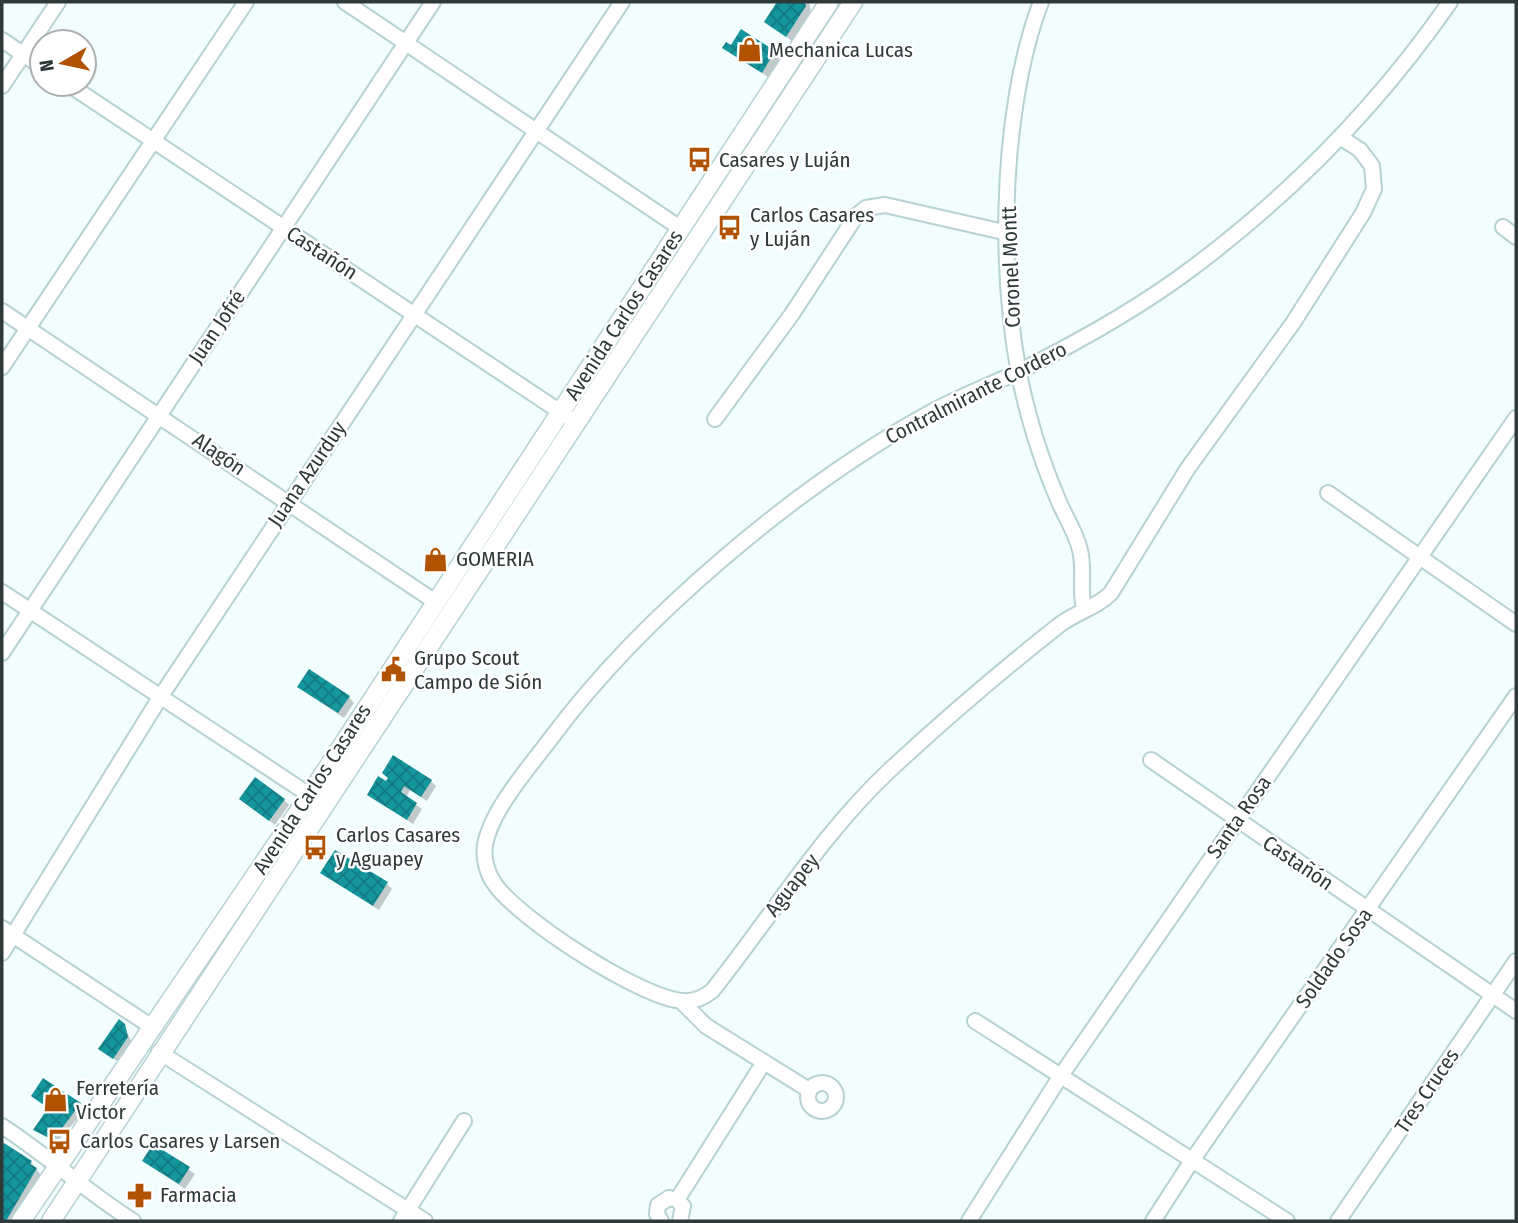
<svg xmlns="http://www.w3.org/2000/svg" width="1518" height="1223" font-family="'Fira Sans Condensed',sans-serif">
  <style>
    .shadow { fill: #0003 }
    .building { fill: url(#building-cross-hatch) }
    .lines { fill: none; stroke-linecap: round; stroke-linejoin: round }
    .minor-casing { stroke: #b6d2d3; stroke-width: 18 }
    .major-casing { stroke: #b6d2d3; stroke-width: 21 }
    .minor { stroke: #fff; stroke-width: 14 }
    .major { stroke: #fff; stroke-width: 18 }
    .labels { text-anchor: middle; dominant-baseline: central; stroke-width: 5; stroke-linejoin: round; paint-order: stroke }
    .poi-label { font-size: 21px; fill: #2e393a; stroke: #fff; text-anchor: start }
    .street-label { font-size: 21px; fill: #2e393a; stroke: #fff }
  </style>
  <defs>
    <pattern id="building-cross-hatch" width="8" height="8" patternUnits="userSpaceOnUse" patternTransform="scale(1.75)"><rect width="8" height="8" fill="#14969d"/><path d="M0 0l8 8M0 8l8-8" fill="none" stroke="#137b81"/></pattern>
  </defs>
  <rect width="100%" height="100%" fill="#f2fdfe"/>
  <g class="shadow">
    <path d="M779 2H809L811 13 792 41 766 22Z"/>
    <path d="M741 32 780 58 768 77 725 48 731 47Z"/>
    <path d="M305 692 349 697 354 703 344 718Z"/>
    <path d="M431 781 436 786 427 801 410 790 406 798 422 809 413 824 369 795 386 784Z"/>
    <path d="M284 800 289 805 275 825 247 804Z"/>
    <path d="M322 873 387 884 392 889 379 910Z"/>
    <path d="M124 1025 131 1041 117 1061 104 1052Z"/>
    <path d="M44 1080 85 1110 57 1142 36 1130 49 1109Z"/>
    <path d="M5 1145 31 1162 41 1175 14 1221H2V1150Z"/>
    <path d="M154 1146 195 1174 185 1189 150 1166Z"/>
  </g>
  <g class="building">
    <path d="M777 2H805L806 6 786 37 764 22Z"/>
    <path d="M741 29 775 51 762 73 722 48 726 42 731 45Z"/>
    <path d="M309 669 350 696 338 713 297 687Z"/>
    <path d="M393 755 432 780 421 797 404 786 401 792 417 803 407 820 367 795 378 776 386 781 388 778 382 773Z"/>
    <path d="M255 777 285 799 269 821 239 799Z"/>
    <path d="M335 850 388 882 373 906 320 873Z"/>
    <path d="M119 1019 125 1024 128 1037 113 1059 98 1049Z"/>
    <path d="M43 1078 81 1103 53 1140 33 1130 48 1108 31 1096Z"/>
    <path d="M4 1143 32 1161 30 1164 37 1168 6 1221H2V1147Z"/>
    <path d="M153 1144 190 1167 179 1184 142 1161Z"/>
  </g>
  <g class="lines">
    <defs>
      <g id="minor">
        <path d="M345 2 680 228"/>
        <path d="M1041 2C998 115 996 300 1029 416 1037 446 1047 474 1059 502 1066 518 1076 533 1080 550 1085 570 1079 589 1084 608"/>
        <path d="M2 40 42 67"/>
        <path d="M68 84 577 423"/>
        <path d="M2 86 58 2"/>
        <path d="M1340 137 1360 150 1372 166 1374 189 1363 213 1293 323 1188 468 1111 593C1098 607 1074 613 1058 626 1001 671 945 719 892 768 822 833 771 917 712 991 703 998 694 1002 683 1001 642 999 517 918 494 883 487 873 483 858 485 845 491 810 531 765 552 737 641 617 797 486 928 414 958 397 991 385 1022 370 1082 340 1141 307 1195 266 1293 192 1380 103 1450 2"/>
        <path d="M1503 227 1516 237"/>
        <path d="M2 311 434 601"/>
        <path d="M2 367 246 2"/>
        <path d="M715 419 792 314 856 216 866 208 885 205 1008 233"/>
        <path d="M1328 493 1516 624"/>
        <path d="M2 592 317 800"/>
        <path d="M2 653 433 2"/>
        <path d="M1151 760 1516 1011"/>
        <path d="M2 928 152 1027"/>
        <path d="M2 953 161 696 622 2"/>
        <path d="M681 1001 706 1026 809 1090"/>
        <path d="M975 1021 1287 1221"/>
        <path d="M159 1052 425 1221"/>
        <circle cx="822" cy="1097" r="14"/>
        <path d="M2 1126C48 1156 87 1192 133 1221"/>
        <path d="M677 1200 764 1062"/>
        <path d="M401 1221 464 1121"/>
        <path d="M661 1221 657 1214 658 1205 669 1198 677 1200 683 1206 680 1221"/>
        <path d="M969 1221 1060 1077 1516 418"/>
        <path d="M1153 1221 1193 1159 1516 696"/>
        <path d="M1338 1221 1516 961"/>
      </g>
      <g id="major">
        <path d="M21 1221 310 795 829 2"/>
        <path d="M51 1221 853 2"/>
      </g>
    </defs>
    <use href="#minor" class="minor-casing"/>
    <use href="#major" class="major-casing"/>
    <use href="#minor" class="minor"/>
    <use href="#major" class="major"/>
  </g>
  <defs>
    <symbol id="shop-bare" viewBox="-9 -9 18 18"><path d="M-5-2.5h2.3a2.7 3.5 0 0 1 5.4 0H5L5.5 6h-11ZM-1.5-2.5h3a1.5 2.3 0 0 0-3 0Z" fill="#b05200" stroke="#fff" stroke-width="2.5" paint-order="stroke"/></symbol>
    <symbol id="bus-bare" viewBox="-9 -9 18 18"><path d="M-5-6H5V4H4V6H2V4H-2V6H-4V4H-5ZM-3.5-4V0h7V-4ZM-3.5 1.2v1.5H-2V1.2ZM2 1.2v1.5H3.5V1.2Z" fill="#b05200" stroke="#fff" stroke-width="2.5" paint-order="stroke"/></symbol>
    <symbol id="civic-bare" viewBox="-9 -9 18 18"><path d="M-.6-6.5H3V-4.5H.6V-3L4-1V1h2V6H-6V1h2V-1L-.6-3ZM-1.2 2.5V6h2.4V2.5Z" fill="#b05200" stroke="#fff" stroke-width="2.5" paint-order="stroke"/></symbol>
    <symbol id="pharmacy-bare" viewBox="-9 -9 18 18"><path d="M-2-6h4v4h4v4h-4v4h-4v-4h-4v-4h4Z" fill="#b05200" stroke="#fff" stroke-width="2.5" paint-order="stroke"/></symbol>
  </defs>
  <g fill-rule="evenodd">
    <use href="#shop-bare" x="732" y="32" width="35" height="35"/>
    <use href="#bus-bare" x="682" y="142" width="35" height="35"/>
    <use href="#bus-bare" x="712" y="210" width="35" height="35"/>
    <use href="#shop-bare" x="418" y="542" width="35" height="35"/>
    <use href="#civic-bare" x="376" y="652" width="35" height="35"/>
    <use href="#bus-bare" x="298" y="830" width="35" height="35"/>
    <use href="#shop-bare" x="38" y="1082" width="35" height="35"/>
    <use href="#bus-bare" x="42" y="1124" width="35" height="35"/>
    <use href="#pharmacy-bare" x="122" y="1178" width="35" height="35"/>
  </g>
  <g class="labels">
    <g class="poi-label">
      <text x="769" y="50">Mechanica Lucas</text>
      <text x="719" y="160">Casares y Luján</text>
      <text x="750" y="215">Carlos Casares<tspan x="750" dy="24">y Luján</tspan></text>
      <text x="456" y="559">GOMERIA</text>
      <text x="414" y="658">Grupo Scout<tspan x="414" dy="24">Campo de Sión</tspan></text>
      <text x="336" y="835">Carlos Casares<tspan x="336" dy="24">y Aguapey</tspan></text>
      <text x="76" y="1088">Ferretería<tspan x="76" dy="24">Victor</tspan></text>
      <text x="80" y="1141">Carlos Casares y Larsen</text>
      <text x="160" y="1195">Farmacia</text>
    </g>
    <g class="street-label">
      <text transform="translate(322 253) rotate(33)">Castañón</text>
      <text transform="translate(1011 267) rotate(-92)">Coronel Montt</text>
      <text transform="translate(624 315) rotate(-57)">Avenida Carlos Casares</text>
      <text transform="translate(217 327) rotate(-56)">Juan Jofré</text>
      <text transform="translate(976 393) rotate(-27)">Contralmirante Cordero</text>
      <text transform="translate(219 454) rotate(34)">Alagón</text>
      <text transform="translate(307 474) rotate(-56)">Juana Azurduy</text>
      <text transform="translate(312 789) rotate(-57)">Avenida Carlos Casares</text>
      <text transform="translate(1239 817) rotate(-55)">Santa Rosa</text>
      <text transform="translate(1298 863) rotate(34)">Castañón</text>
      <text transform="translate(792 885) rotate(-52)">Aguapey</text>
      <text transform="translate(1334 958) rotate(-55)">Soldado Sosa</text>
      <text transform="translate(1427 1091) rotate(-56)">Tres Cruces</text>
    </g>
  </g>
  <rect width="1518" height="1223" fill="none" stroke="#2e393a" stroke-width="7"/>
  <g transform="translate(63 63) rotate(261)"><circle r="33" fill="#ffffff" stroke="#abb0b0" stroke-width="2"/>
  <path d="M0-5L12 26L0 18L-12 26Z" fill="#b05200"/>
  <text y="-10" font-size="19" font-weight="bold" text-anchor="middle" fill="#2e393a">N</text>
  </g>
</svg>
